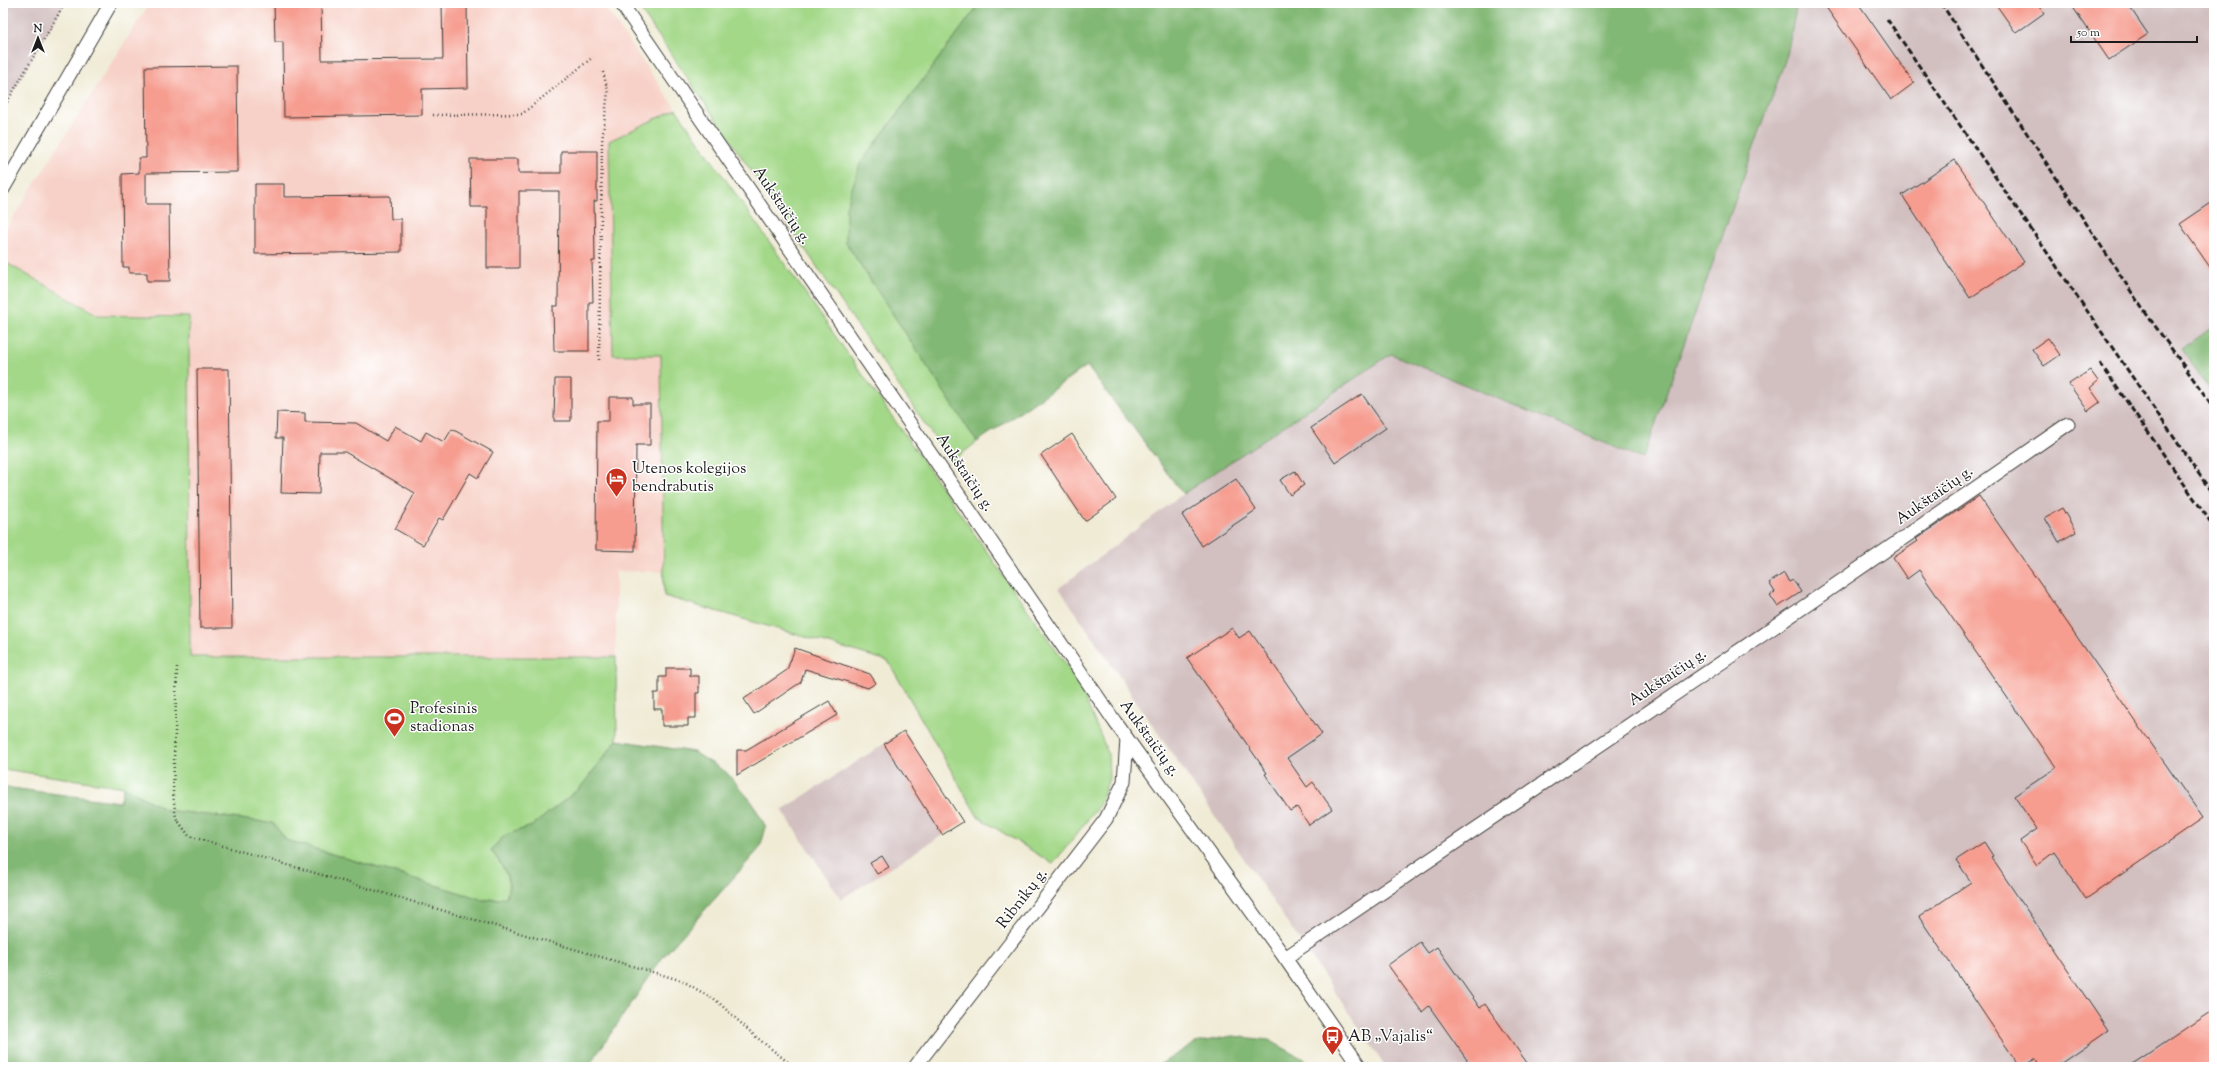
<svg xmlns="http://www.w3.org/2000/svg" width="2217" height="1070" font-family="'Sorts Mill Goudy',serif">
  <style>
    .built { fill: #f7d1c7 }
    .industrial { fill: #d2bfc0 }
    .green { fill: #a3d888; stroke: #607a52 }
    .forest { fill: #82b874; stroke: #4f6a48 }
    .building { fill: #f69d90 }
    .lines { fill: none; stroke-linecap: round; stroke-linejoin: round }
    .minor-casing { stroke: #3c3b38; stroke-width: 15 }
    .path { stroke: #3c3b38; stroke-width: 2.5; stroke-dasharray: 1 3; stroke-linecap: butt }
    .minor { stroke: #fff; stroke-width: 13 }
    .rail { stroke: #1c1c1c; stroke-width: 3; stroke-dasharray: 6 3; stroke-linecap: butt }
    .labels { text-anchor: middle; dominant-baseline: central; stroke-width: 3; stroke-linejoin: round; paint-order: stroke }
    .street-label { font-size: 16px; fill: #1c1c1c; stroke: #fff }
    .poi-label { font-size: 16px; fill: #1c1c1c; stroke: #fff; text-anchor: start }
  </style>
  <rect width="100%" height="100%" fill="#fff"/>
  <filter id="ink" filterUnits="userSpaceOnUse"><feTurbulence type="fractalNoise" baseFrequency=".025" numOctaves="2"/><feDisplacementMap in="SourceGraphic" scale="8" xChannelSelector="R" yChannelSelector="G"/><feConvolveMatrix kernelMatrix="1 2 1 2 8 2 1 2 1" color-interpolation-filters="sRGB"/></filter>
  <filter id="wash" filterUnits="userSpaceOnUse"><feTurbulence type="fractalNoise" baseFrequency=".012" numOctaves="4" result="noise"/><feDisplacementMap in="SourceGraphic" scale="16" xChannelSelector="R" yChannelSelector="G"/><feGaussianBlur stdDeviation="0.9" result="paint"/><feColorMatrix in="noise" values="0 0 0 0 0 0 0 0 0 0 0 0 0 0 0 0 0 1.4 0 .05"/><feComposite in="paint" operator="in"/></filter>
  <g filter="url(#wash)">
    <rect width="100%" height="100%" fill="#f0ebd5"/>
    <path class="built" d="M150 3H602L676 109 609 141 613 354 661 355 663 572 616 571V657H190L189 317 98 315 3 261V233Z"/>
    <g class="industrial">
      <path d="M3 3H65L3 109Z"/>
      <path d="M1797 3H2214V326L2182 349 2214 396V1067H1386L1059 588 1183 494 1391 354 1643 459 1787 55Z"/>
      <path d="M904 731 963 822 841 899 782 810Z"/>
    </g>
    <g class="green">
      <path d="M636 3H980L860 164 846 243 977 442 951 462Z"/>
      <path d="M676 109 1077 680 1108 753 1109 779 1100 804 1053 864 978 817 888 661 664 596 661 355H613L609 141Z"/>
      <path d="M3 261 98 315 189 317 190 657H616L617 740 580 788 532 826 505 835 491 850C501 865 515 880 505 898L484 900 286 840 273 823 166 810 124 787 3 769Z"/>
    </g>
    <g class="forest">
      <path d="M980 3H1797L1787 55 1643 459 1391 354 1183 494 1087 366 977 442 846 243V207L860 164Z"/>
      <path d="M2214 326V396L2182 349Z"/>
      <path d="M617 740 694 752 726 772 752 802 766 827 760 848 663 957 588 1067H3V787L120 802 124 787 166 810 273 823 286 840 484 900 505 898C516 880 501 865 491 850L505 835 532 826 580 788Z"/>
      <path d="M1232 1036 1269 1040 1307 1061 1312 1067H1156L1194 1043Z"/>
    </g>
    <g id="blocks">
      <g class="building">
        <path d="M274 3H321L322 60 443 59 442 3H467L468 88 422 89V115L284 117 283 42H275Z"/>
        <path d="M1823 3H1858L1914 83 1891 100Z"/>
        <path d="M1995 3H2037L2044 13 2016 33Z"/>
        <path d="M2070 3H2127L2148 34 2109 60Z"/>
        <path d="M237 66 238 172 146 173V204H169L170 281H147V273H129V267H123L122 174 139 173V158H146L145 67Z"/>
        <path d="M561 151H597V201H594L595 261H592L593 302H589V351H554L553 306H558L559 191H519V268H487V207H471L470 159H518V173H561Z"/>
        <path d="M1955 160 2024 262 1970 298 1902 195Z"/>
        <path d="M255 184H284V197L390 196 391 219H401V252L255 254Z"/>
        <path d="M2214 201V273L2180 224Z"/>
        <path d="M2048 338 2060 355 2044 366 2032 349Z"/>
        <path d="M197 369H229L232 628H200Z"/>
        <path d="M2090 370 2098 381 2090 388 2100 402 2088 411 2069 384Z"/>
        <path d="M555 379H571V421H554Z"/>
        <path d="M1362 394 1386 428 1335 463 1311 428Z"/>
        <path d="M609 397H633V404H650V445H636L635 551 596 550 597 421H609Z"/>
        <path d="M277 412 305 413V422L356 423 386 441 395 426 421 441 426 432 444 442 452 429 493 452 478 478 470 473 443 520 439 518 423 545 395 529 415 493 345 452H320L319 494 281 493 283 438H276Z"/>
        <path d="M1072 434 1116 499 1085 521 1041 455Z"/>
        <path d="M1295 471 1304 485 1290 495 1280 480Z"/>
        <path d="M1236 479 1256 510 1202 546 1182 515Z"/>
        <path d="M1979 496 2203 818 2086 899 2054 852 2037 865 2020 841 2037 829 2014 796 2056 768 1919 570 1907 579 1893 558 1918 541 1916 539Z"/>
        <path d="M2062 508 2076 532 2059 542 2045 518Z"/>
        <path d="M1784 573 1789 582 1793 580 1801 592 1778 607 1770 595 1775 592 1769 583Z"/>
        <path d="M1232 628 1239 638 1250 631 1322 734 1287 758 1307 787 1313 782 1332 809 1309 825 1297 807 1290 811 1265 774 1267 773 1187 658Z"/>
        <path d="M795 648 870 674 876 683 868 688 805 669 801 682 754 714 744 699 787 670Z"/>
        <path d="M666 668H690V676H699V693H696V718H688V726H662V709H654V693H659V677H666Z"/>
        <path d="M829 701 837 715 737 775V750H746Z"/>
        <path d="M904 731 963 822 942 835 884 744Z"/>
        <path d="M1984 842 1993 856 1991 857 2108 1030 2054 1067H2041L2035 1058 2020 1067 1919 917 1971 882 1956 860Z"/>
        <path d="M882 856 889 867 877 874 870 863Z"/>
        <path d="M1420 942 1428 953 1437 947 1480 1008 1485 1004 1530 1067H1472L1429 1006 1422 1012 1388 965Z"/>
        <path d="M2214 1010V1067H2129Z"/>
      </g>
    </g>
  </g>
  <g filter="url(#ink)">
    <use href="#blocks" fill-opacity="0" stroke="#3c3b38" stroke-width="1"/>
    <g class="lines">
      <defs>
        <g id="minor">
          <path d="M621 3 1115 722 1285 958 1360 1067"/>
          <path d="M3 189 111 3"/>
          <path d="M1285 958 1808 604 2068 424"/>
          <path d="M915 1067 1106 819 1124 782 1127 739"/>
        </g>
      </defs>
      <use href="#minor" class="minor-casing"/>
      <g class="path">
        <path d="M3 109 65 3"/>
        <path d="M433 115 522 114 593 57"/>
        <path d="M599 360 602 142 608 91 603 72"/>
        <path d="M177 667 173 794 176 818 189 836 683 981 718 1002 755 1036 794 1067"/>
      </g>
      <use href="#minor" class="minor"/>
      <g class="rail">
        <path d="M1941 3 2140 305 2214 408"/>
        <path d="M1887 19 2214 496"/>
        <path d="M2100 363 2214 527"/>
      </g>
    </g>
  </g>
  <defs>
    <symbol id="hotel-pin" viewBox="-11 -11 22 30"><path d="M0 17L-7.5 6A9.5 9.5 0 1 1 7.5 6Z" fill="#c8321e" stroke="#fff"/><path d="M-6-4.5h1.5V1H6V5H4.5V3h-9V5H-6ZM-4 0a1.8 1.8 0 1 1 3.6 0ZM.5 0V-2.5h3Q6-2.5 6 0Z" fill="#fff"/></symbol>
    <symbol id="stadium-pin" viewBox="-11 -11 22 30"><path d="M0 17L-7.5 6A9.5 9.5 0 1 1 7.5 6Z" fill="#c8321e" stroke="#fff"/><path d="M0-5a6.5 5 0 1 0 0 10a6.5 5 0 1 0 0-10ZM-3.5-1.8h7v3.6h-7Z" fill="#fff"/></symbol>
    <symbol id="bus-pin" viewBox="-11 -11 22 30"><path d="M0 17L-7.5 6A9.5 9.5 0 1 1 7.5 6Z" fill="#c8321e" stroke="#fff"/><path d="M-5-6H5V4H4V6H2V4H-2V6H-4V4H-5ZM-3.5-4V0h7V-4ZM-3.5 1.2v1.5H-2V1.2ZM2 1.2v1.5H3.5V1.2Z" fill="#fff"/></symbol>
  </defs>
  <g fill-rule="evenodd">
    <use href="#hotel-pin" x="604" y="466" width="25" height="34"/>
    <use href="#stadium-pin" x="382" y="706" width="25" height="34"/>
    <use href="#bus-pin" x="1320" y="1024" width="25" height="34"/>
  </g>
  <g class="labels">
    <g class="street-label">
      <text transform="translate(781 206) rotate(56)">Aukštaičių g.</text>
      <text transform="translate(964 473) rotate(56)">Aukštaičių g.</text>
      <text transform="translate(1935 496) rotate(-35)">Aukštaičių g.</text>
      <text transform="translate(1668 678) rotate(-34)">Aukštaičių g.</text>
      <text transform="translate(1149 739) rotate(54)">Aukštaičių g.</text>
      <text transform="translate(1023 899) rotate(-52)">Ribnikų g.</text>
    </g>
    <g class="poi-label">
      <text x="632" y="469">Utenos kolegijos<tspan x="632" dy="18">bendrabutis</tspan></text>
      <text x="410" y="709">Profesinis<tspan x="410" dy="18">stadionas</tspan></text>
      <text x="1348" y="1037">AB „Vajalis“</text>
    </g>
  </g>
  <rect width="2217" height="1070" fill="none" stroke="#fff" stroke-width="16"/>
  <g transform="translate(38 38)" stroke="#ffffff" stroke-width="3" paint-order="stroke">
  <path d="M0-3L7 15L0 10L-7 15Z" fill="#1c1c1c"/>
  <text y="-6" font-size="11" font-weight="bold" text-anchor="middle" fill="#1c1c1c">N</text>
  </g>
  <path d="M2071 36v6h126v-6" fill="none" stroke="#1c1c1c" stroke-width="2"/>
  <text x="2077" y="36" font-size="12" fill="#1c1c1c" stroke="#ffffff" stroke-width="3" paint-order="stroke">50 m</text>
</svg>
